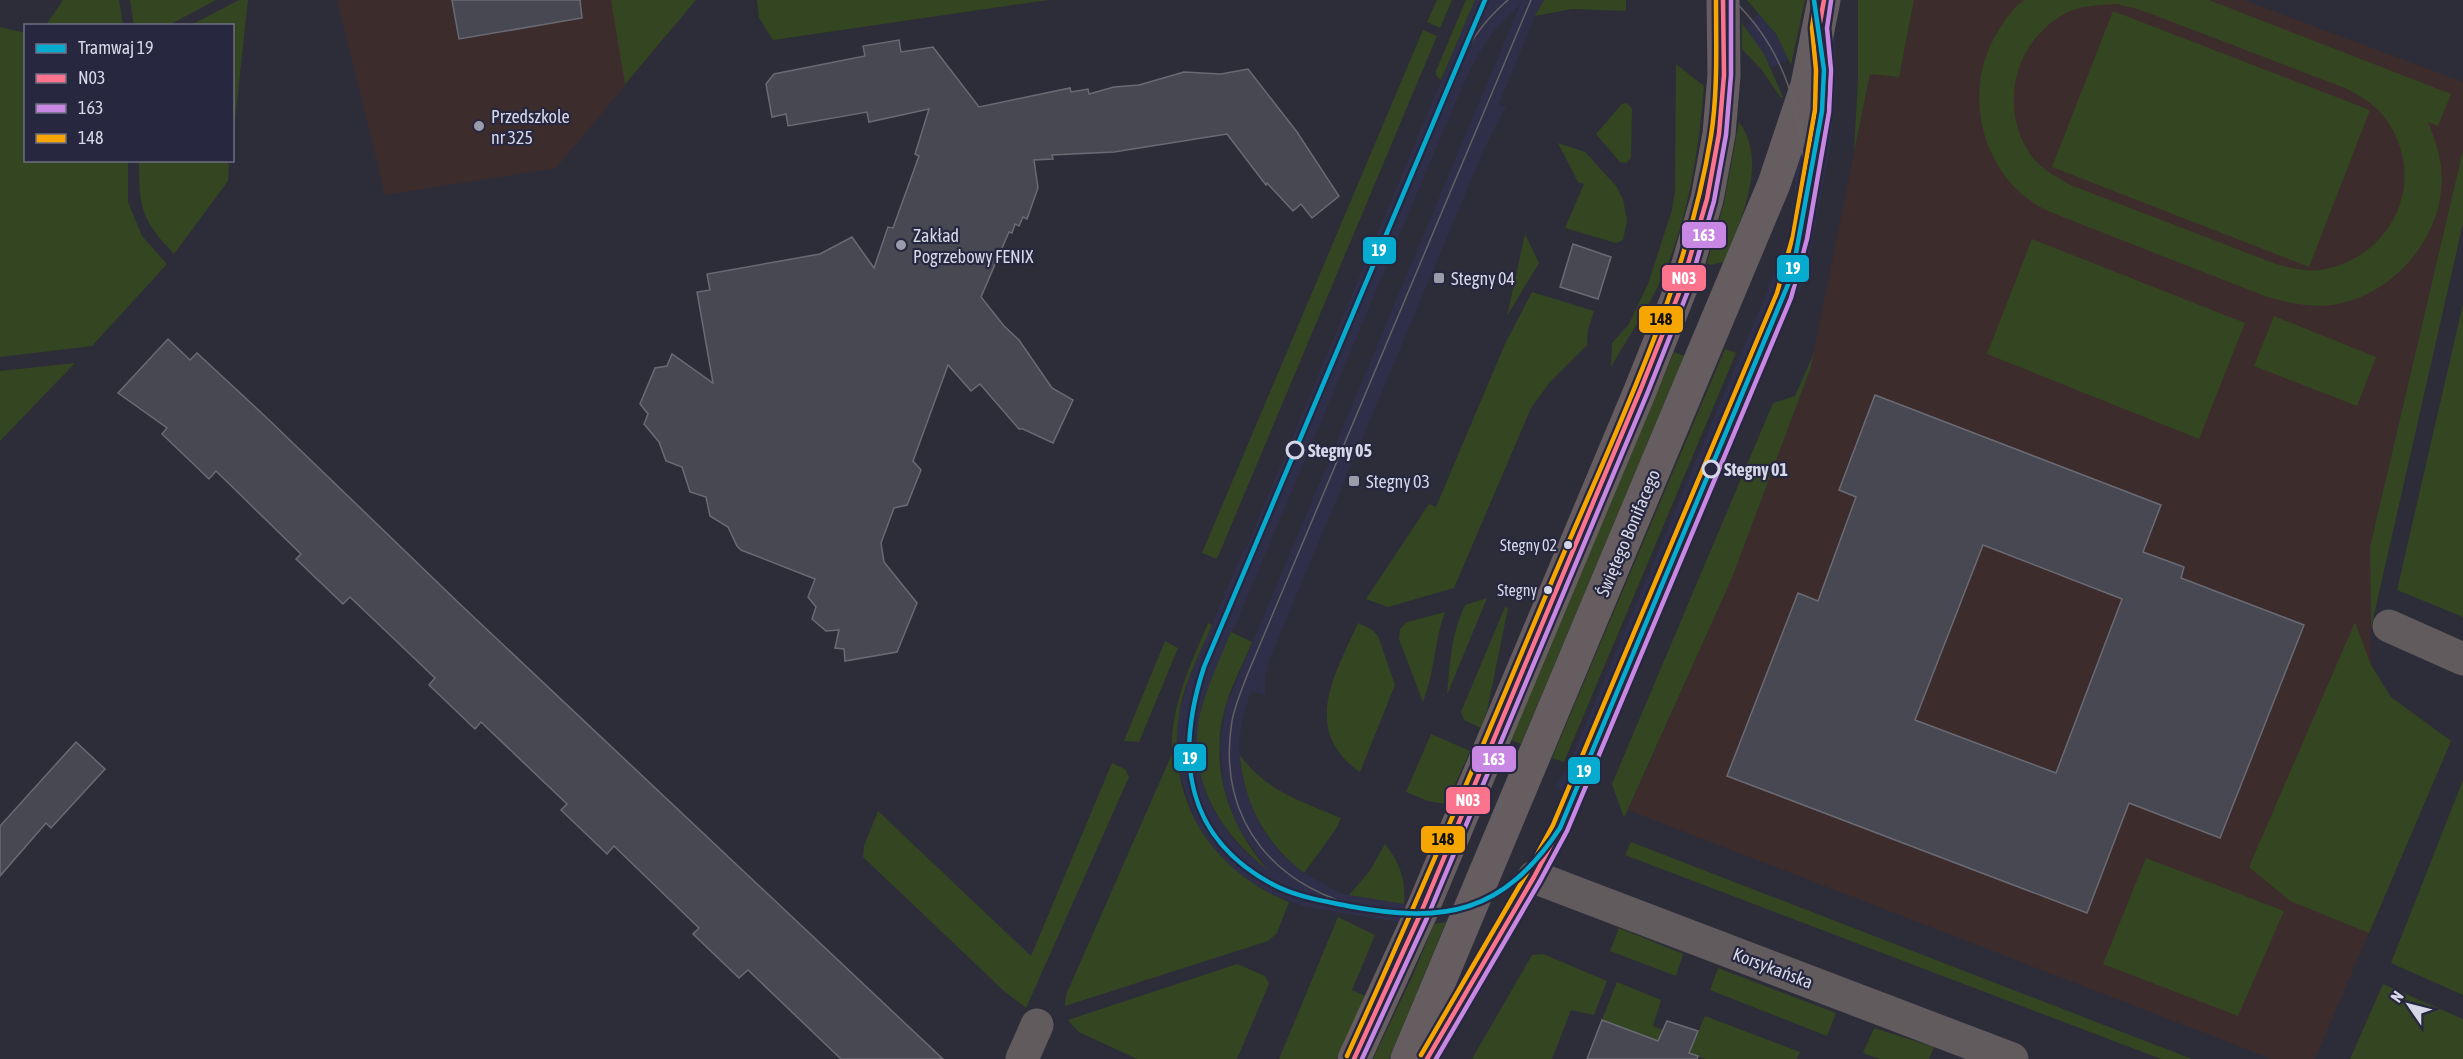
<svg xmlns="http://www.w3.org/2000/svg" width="2463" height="1059" font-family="'Asap Condensed',sans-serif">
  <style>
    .built { fill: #2f2f4a; fill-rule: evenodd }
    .education { fill: #3d2c2c }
    .green { fill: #344521; fill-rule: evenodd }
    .building { fill: #484852; stroke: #6a6a75; stroke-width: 1.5; fill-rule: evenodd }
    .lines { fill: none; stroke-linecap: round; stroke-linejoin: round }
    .street { stroke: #615b5e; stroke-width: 33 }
    .secondary { stroke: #665d60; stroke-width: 33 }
    .tram { stroke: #646165; stroke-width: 1.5 }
    .bus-1-casing { stroke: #27273f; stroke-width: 9 }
    .bus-2-casing { stroke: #27273f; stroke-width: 9 }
    .bus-3-casing { stroke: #27273f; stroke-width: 9 }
    .bus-1 { stroke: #fc738d; stroke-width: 4.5 }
    .bus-2 { stroke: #c787e3; stroke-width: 4.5 }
    .bus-3 { stroke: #f7a600; stroke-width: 4.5 }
    .tram-1-casing { stroke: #27273f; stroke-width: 9 }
    .tram-1 { stroke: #06acd0; stroke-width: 4.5 }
    .poi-dot { fill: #9b9caa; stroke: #27273f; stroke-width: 2 }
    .stop-dot { fill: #27273f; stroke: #d6d8e7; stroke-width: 3 }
    .bus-dot { fill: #d6d8e7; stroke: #27273f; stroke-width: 2 }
    .labels { text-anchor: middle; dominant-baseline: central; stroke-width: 4.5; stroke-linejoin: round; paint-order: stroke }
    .bus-label { font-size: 16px; fill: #d6d8e7; stroke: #27273f; text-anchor: end }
    .poi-label { font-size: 18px; fill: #d6d8e7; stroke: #27273f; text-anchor: start }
    .stop-label { font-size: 18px; font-weight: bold; fill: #d6d8e7; stroke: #27273f; text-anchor: start }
    .street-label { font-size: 18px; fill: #d6d8e7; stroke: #27273f }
    .line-badge { stroke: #27273f; stroke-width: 2 }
    .badge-label { font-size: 16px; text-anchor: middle; font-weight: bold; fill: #fff }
    .pale-badge-label { font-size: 16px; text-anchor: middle; font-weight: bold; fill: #111 }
  </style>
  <rect width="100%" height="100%" fill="#2d2d39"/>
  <g class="built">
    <path d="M1475 0H1544L1535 16 1499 104 1506 107 1485 147 1269 660 1265 676V695L1251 691 1242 720 1239 744 1243 778 1251 806 1262 829 1282 855 1304 873 1340 893 1408 905 1403 923 1302 906 1272 894 1240 876 1212 846 1195 820 1180 775 1177 732 1179 714 1189 679 1244 549H1246ZM1520 5 1226 706 1220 747 1224 787 1237 826 1265 866 1247 854 1232 838 1214 811 1205 791 1199 766 1197 741 1203 702 1461 89 1479 53 1495 30Z"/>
    <path d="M1760 13 1776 35 1789 59 1771 68 1745 27Z"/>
    <path d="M1835 24 1836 85 1831 141 1809 259 1800 290 1797 296 1795 295 1762 367 1567 833 1547 864 1532 853 1546 832 1565 792 1555 787 1569 764 1774 275 1786 240 1790 241 1795 197V166Z"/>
  </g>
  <g class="education">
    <path d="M337 0H696L556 168 385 195Z"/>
    <path d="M1914 0H2244L2463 82V150L2370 547 2371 665 2391 697 2451 741 2315 1059H2272L1628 810 1732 578 1810 370 1870 73 1899 77Z"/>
  </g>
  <g class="green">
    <path d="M63 0H119L123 25H46Z"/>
    <path d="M130 0H216L169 25 134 26Z"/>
    <path d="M239 0H248L233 139 232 26 191 25Z"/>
    <path d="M611 0H696L625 84Z"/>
    <path d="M757 0H1048L773 40 759 18Z"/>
    <path d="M1437 0H1452L1440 28 1427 22Z"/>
    <path d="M1466 0H1475L1441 80 1436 75V71Z"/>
    <path d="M1544 0H1626V11L1572 9 1535 16Z"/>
    <path d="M1747 0H1805L1791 65 1776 34Z"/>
    <path d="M1858 0H1914L1899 77 1870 74 1854 152 1858 80Z"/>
    <path d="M2024 0H2209L2451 94 2438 126 2428 122C2434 137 2439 151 2441 166 2449 235 2390 303 2321 306 2302 306 2285 302 2267 297L2060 216C2052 212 2043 209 2035 204 1982 170 1964 95 1993 40 2001 26 2010 10 2024 0ZM2117 4 2141 10 2345 88C2360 96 2375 104 2385 118 2428 176 2396 254 2326 269 2309 273 2293 268 2276 264L2073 186C2058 178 2043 170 2032 157 1997 108 2014 39 2068 12 2083 5 2100 5 2117 4Z"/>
    <path d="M2113 11 2370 110 2309 267 2052 167Z"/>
    <path d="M1742 23 1764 54 1783 97 1781 98 1761 69 1742 49Z"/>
    <path d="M0 27 25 33 26 160 128 161V202L142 236 167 264 92 346 0 357Z"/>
    <path d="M1423 30 1437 36 1217 559 1202 553Z"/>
    <path d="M1676 64 1704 86C1699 146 1690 210 1667 266 1653 301 1630 334 1611 367L1612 343 1629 324 1648 284 1672 210 1675 191Z"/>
    <path d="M1627 103 1632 109 1631 158 1626 163 1620 162 1596 134 1622 104Z"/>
    <path d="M1739 122C1769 162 1740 222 1724 262L1710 265 1707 263 1724 203Z"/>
    <path d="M1558 143 1585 152 1616 186 1623 199 1627 221 1623 240 1616 243 1565 228 1584 184 1578 182Z"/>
    <path d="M2463 150V223L2371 628 2370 547Z"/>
    <path d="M225 160 229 165 228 181 174 254C141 220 139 207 139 161Z"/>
    <path d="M1525 234 1539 263 1507 316Z"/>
    <path d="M2032 239 2245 323 2199 439 1987 354Z"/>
    <path d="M1532 292 1594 311 1588 330 1587 345 1550 382 1531 408 1454 588 1388 607 1366 599 1429 504 1436 507 1505 344Z"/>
    <path d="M2463 304V617L2397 590Z"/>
    <path d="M2274 316 2376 357 2357 406 2254 366Z"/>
    <path d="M1725 349 1736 353 1564 762 1552 758Z"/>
    <path d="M1674 352 1684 356 1521 744 1511 740Z"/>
    <path d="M1814 353 1810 370 1732 578 1624 818 1612 784 1773 403 1795 396Z"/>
    <path d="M75 363 0 441V371Z"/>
    <path d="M1487 598 1447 695C1450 664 1451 634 1465 605Z"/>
    <path d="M1505 607 1508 608 1487 711 1481 728 1464 720 1461 712Z"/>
    <path d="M1445 612C1434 642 1435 671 1423 702L1399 639 1400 629 1407 622Z"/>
    <path d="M2355 622 2371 665 2391 697 2451 741 2369 933 2290 901 2249 867Z"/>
    <path d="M1208 623 1212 625C1200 654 1183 684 1179 716 1166 800 1212 871 1289 902L1277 933 1268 941 1065 1006 1066 995 1172 754C1170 707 1190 666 1208 623Z"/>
    <path d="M1358 623 1371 629 1378 636 1395 685 1360 772C1300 730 1335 675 1358 623Z"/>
    <path d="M1231 632 1252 642C1242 667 1227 693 1222 720 1212 775 1231 828 1268 870 1219 833 1186 777 1200 714 1207 686 1220 659 1231 632Z"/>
    <path d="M1165 641 1178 648 1139 742 1124 741Z"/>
    <path d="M1431 734 1470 751 1446 804 1428 801 1406 792Z"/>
    <path d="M1240 755C1264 790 1303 802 1341 818L1336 829 1304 873C1265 843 1244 804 1240 755Z"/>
    <path d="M1112 763 1125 769 1129 777 1026 1008 1004 991 863 857 864 846 878 811 1031 956Z"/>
    <path d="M2463 780V995L2391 963Z"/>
    <path d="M1631 842 2192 1059H2161L1625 855Z"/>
    <path d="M1385 844C1400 863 1406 880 1404 904L1349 895 1369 872Z"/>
    <path d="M2146 858 2284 911 2238 1016 2103 964Z"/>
    <path d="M1338 917 1375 935 1352 990 1365 996 1336 1059H1279Z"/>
    <path d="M1446 922 1389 1059H1373L1413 975 1434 924Z"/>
    <path d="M1619 928 1683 954 1676 976 1610 951Z"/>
    <path d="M1543 954 1607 981 1594 1015 1571 1010 1552 1059H1472L1532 955Z"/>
    <path d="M1237 964 1265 976 1269 984 1237 1059H1137L1079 1032 1068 1020Z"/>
    <path d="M1718 968 1836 1013 1827 1036 1710 990Z"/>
    <path d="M1617 982 1661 1000 1653 1026 1663 1030 1658 1041 1602 1020Z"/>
    <path d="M2383 984 2463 1019V1059H2350Z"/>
    <path d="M1705 1016 1800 1052 1797 1059H1705L1689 1053Z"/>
    <path d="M1874 1028 1934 1047 1929 1059H1880L1863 1053Z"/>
  </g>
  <g class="building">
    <path d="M452 0H580L582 18 459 39Z"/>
    <path d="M899 40 901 52 933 47 979 107 1070 88 1071 92 1088 89 1089 94 1114 87 1139 85 1184 72 1221 74 1248 69 1297 132 1339 196 1312 218 1301 204 1293 211 1267 183 1266 185 1227 134 1114 152 1052 155 1053 159 1034 160 1038 188 1027 219 1023 217 1019 226 1015 224 1012 233 1009 232 981 297 1004 326 1019 340 1052 388 1073 400 1053 443 1023 429H1019L980 384 971 391 948 365 913 461 921 470 907 505 894 508 881 543 884 562 917 603 897 652 845 661 844 649 835 648 839 630 826 631 812 619 816 607 808 597 815 579 741 550 737 546 728 527 710 516 706 497 690 492 682 467 666 461 659 442 644 424 648 414 640 404 655 368 667 366 672 354 713 383 697 292 710 290 707 274 820 254 852 237 874 268 888 227 893 228 919 156 915 154 929 109 869 122 867 112 788 126 786 114 772 117 766 84 774 74 865 56 863 46Z"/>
    <path d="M1573 244 1611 257 1598 299 1560 287Z"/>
    <path d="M168 339 190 360 197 353 268 419 463 607 943 1059H841L748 970 739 978 693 934 699 928 614 846 607 854 561 810 567 804 481 722 475 729 429 685 435 678 350 597 343 604 296 559 301 554 216 471 209 479 162 434 167 428 118 393Z"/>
    <path d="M1875 395 2161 505 2143 552 2184 567 2181 578 2304 625 2220 838 2129 803 2087 913 1727 776 1798 593 1818 601 1856 497 1839 490ZM1983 545 2122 599 2056 773 1915 720Z"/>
    <path d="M76 742 105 769 51 828 46 823 0 876V826Z"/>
    <path d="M1602 1020 1658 1041 1667 1021 1698 1031 1689 1053 1698 1056 1697 1059H1587Z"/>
  </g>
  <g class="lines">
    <g class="street">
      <path d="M2389 626 2463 659"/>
      <path d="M1534 877 2012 1059"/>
      <path d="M1022 1059 1037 1025"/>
    </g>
    <g class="secondary">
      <path d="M1354 1059 1420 915 1640 391 1681 288 1707 199 1719 134 1724 75 1723 0"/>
      <path d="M1407 1059 1774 184 1807 85 1824 0"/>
    </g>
    <g class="tram">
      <path d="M1733 0C1798 61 1812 152 1800 238"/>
      <path d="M1451 82C1463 51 1482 22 1508 0"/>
      <path d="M1375 910C1279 893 1215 823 1232 721 1235 705 1242 689 1248 673L1531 0"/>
    </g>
    <defs>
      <g id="bus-1">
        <path d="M1354 1059 1420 915 1640 391 1681 288 1707 199 1719 134 1724 75 1723 0"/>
        <path d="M1427 1059 1534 877 1560 828 1784 295 1800 238 1822 111 1824 70 1819 28 1824 0"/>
      </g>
      <g id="bus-2">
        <path d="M1362 1059 1427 918 1647 394 1688 291 1714 201 1726 135 1731 75V0"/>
        <path d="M1436 1059 1540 881 1567 831 1791 298 1807 239 1829 112 1831 70 1827 28 1831 1"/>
      </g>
      <g id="bus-3">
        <path d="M1421 1055 1527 873 1553 825 1777 293 1793 236 1815 110 1816 70 1812 28 1816 0"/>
        <path d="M1347 1056C1418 901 1483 745 1549 588 1610 443 1686 292 1711 136 1718 91 1716 45 1716 0"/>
      </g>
    </defs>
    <use href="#bus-1" class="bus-1-casing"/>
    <use href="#bus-2" class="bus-2-casing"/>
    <use href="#bus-3" class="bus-3-casing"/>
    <use href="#bus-1" class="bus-1"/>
    <use href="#bus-2" class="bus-2"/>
    <use href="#bus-3" class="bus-3"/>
    <defs>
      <path id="tram-1" d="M1485 0 1204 667C1175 756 1184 838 1274 885 1297 897 1324 901 1348 906 1445 924 1503 914 1560 828L1792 275 1822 111 1824 70 1814 0"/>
    </defs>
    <use href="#tram-1" class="tram-1-casing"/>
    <use href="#tram-1" class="tram-1"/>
  </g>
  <g class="poi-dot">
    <circle cx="479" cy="126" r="6"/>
    <circle cx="901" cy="245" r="6"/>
    <rect x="1433" y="272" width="12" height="12" rx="3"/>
    <rect x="1348" y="475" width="12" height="12" rx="3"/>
  </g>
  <g class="stop-dot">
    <circle cx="1295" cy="450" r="8"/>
    <circle cx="1711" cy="469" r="8"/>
  </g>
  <g class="bus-dot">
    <circle cx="1568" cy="545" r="5"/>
    <circle cx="1548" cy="590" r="5"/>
  </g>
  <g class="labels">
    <g class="bus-label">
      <text x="1557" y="545">Stegny 02</text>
      <text x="1537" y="590">Stegny</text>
    </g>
    <g class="poi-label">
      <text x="491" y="116">Przedszkole<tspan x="491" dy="21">nr 325</tspan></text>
      <text x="913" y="235">Zakład<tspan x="913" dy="21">Pogrzebowy FENIX</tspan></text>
      <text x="1451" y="278">Stegny 04</text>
      <text x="1366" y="481">Stegny 03</text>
    </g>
    <g class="stop-label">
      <text x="1308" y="450">Stegny 05</text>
      <text x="1724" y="469">Stegny 01</text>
    </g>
    <g class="street-label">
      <text transform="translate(1628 533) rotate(-67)">Świętego Bonifacego</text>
      <text transform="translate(1773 968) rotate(21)">Korsykańska</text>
    </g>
  </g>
  <g class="line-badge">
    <rect x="1681" y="221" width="46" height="28" rx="6" fill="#c787e3"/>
    <rect x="1362" y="236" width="35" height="29" rx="6" fill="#06acd0"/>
    <rect x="1776" y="254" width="34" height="29" rx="6" fill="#06acd0"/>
    <rect x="1661" y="264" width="46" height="28" rx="6" fill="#fc738d"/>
    <rect x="1638" y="305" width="46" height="29" rx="6" fill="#f7a600"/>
    <rect x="1173" y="743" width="34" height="29" rx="6" fill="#06acd0"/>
    <rect x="1471" y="745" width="46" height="28" rx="6" fill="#c787e3"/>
    <rect x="1567" y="756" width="34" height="29" rx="6" fill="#06acd0"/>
    <rect x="1445" y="786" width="46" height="29" rx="6" fill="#fc738d"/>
    <rect x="1420" y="825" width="46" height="29" rx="6" fill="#f7a600"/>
  </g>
  <g class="badge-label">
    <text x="1704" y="241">163</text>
    <text x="1379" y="256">19</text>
    <text x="1793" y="274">19</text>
    <text x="1684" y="284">N03</text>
    <text x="1190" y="764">19</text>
    <text x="1494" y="765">163</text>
    <text x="1584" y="777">19</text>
    <text x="1468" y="806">N03</text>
  </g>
  <g class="pale-badge-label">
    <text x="1661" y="325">148</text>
    <text x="1443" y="845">148</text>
  </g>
  <rect x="24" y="24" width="210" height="138" fill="#27273f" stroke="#6d6e82" stroke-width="1.5"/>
  <rect x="36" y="44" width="30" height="9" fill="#06acd0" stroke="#6d6e82" stroke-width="1.5"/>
  <text x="78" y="54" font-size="18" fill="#d6d8e7">Tramwaj 19</text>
  <rect x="36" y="74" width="30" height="9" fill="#fc738d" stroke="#6d6e82" stroke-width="1.5"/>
  <text x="78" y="84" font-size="18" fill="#d6d8e7">N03</text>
  <rect x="36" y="104" width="30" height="9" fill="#c787e3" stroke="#6d6e82" stroke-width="1.5"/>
  <text x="78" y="114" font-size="18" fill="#d6d8e7">163</text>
  <rect x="36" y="134" width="30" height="9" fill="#f7a600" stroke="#6d6e82" stroke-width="1.5"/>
  <text x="78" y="144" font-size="18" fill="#d6d8e7">148</text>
  <g transform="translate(2409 1005) rotate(305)" stroke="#27273f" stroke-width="4.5" paint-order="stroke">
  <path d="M0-4.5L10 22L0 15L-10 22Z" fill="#d6d8e7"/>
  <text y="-9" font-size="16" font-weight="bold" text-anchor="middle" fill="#d6d8e7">N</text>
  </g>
</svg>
